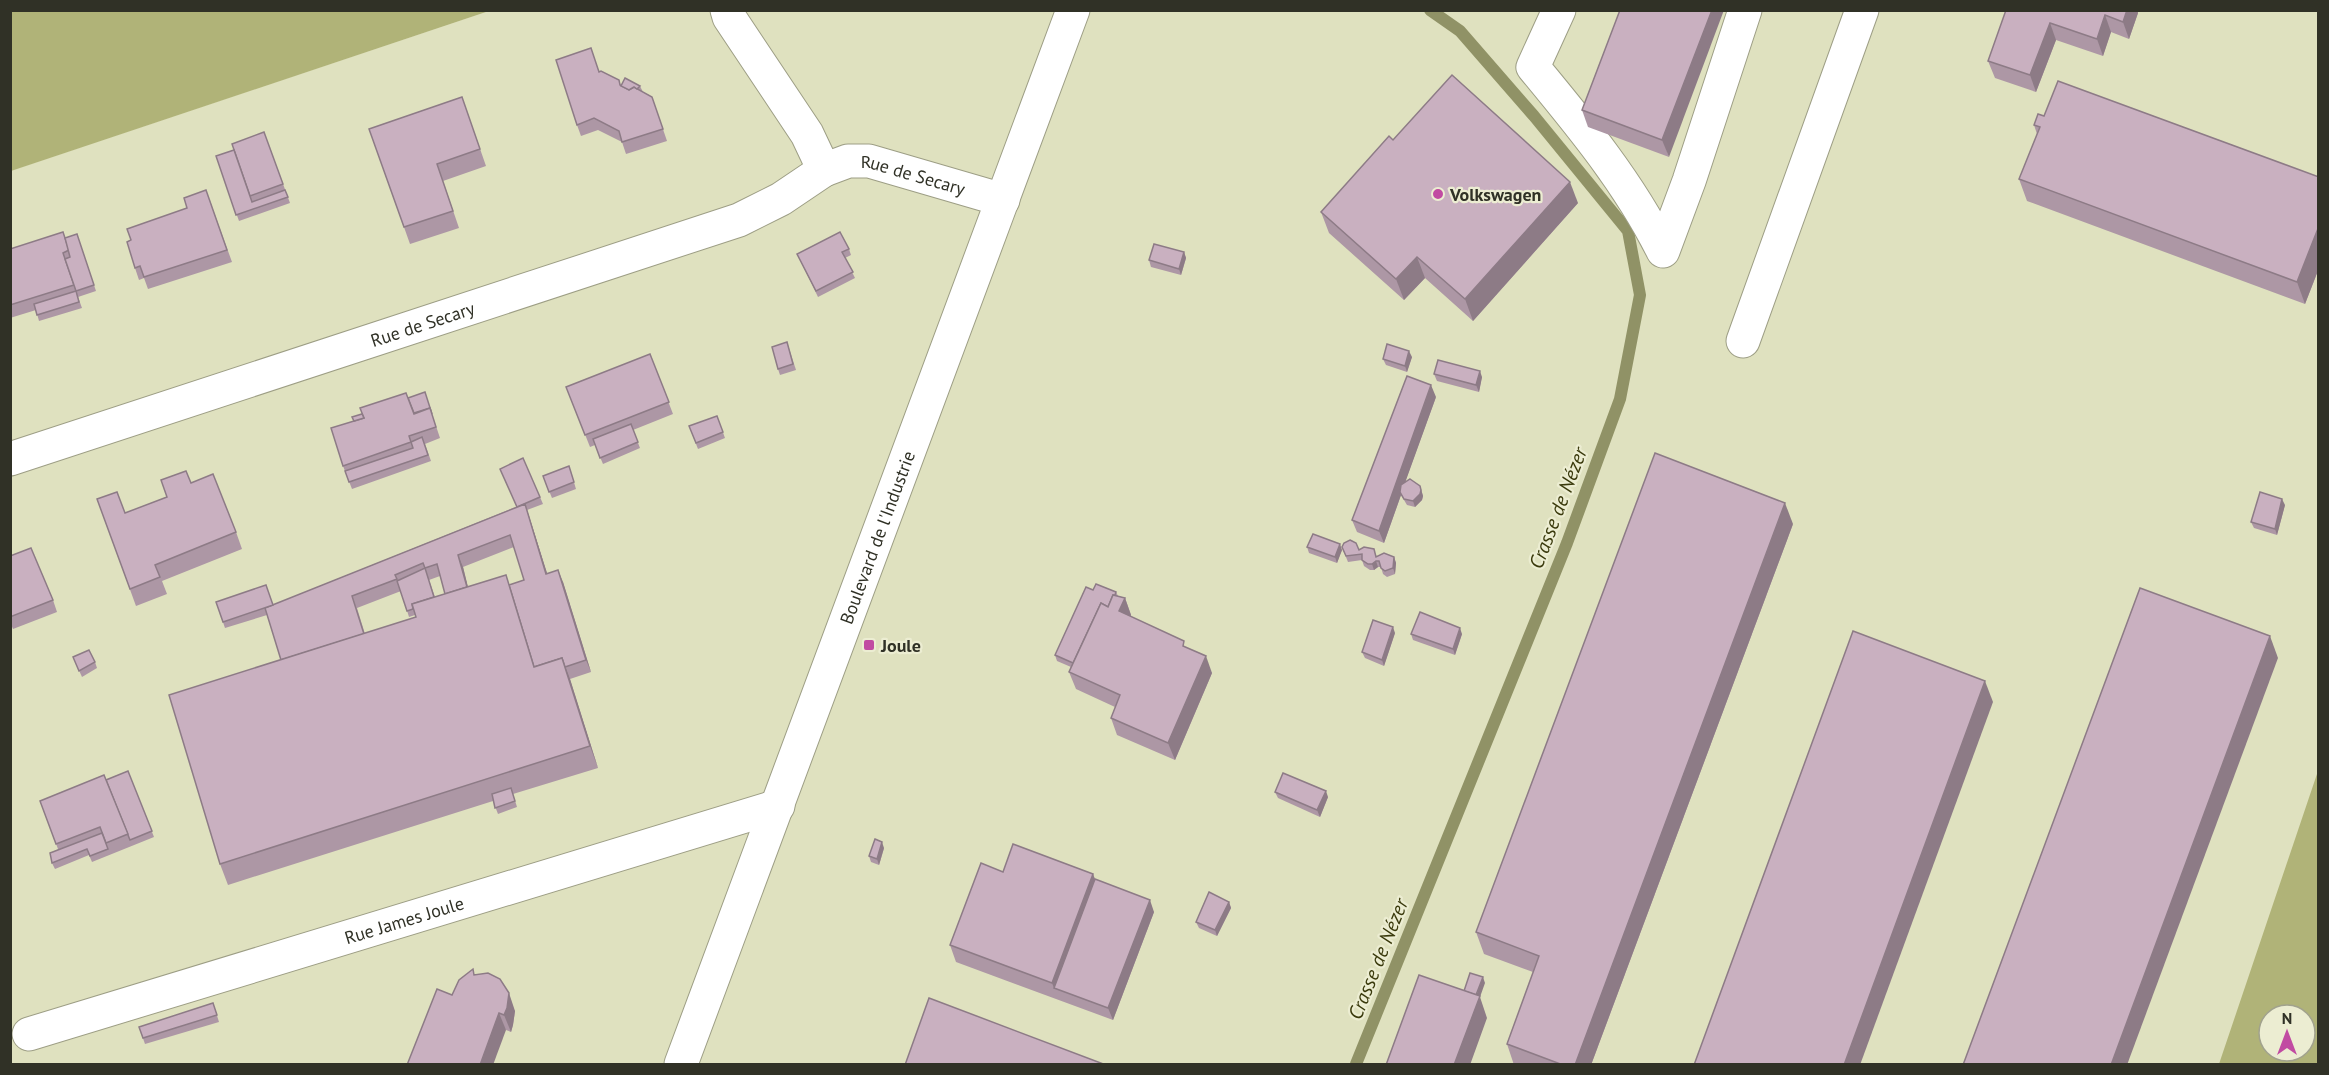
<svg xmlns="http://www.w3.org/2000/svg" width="2329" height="1075" font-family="'PT Sans',sans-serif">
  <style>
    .built { fill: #dfe1bf; fill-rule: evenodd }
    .forest { fill: #b0b378; fill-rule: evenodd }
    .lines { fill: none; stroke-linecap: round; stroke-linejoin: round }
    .stream { stroke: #909266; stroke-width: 12 }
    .minor-casing { stroke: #9d9e85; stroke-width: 35 }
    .minor { stroke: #fff; stroke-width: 33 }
    .wall { fill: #ad97a5; fill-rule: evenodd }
    .shaded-wall { fill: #8d7b86 }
    .building { fill: #c9b0c0; stroke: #8d7b86; stroke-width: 1.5 }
    .poi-dot { fill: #c14ba2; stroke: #ecedd2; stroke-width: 2 }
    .labels { text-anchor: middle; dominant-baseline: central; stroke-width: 4.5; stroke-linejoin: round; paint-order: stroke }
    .street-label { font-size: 18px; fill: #303126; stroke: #ecedd2 }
    .poi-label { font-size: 18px; font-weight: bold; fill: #303126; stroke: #ecedd2; text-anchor: start }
    .water-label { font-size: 20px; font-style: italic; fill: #3a3a0c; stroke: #ecedd2 }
  </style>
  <rect width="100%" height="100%" fill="#ecedd2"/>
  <path class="built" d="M489 11H2318V1064H11L10 171ZM2269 1015H2305V1051H2269Z"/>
  <g class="forest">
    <path d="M11 10H489V11L11 171Z"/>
    <path d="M2318 771V1064H2219ZM2269 1015H2305V1051H2269Z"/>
  </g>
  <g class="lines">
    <path class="stream" d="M1356 1064 1567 543 1620 399 1640 295 1628 231 1534 116 1460 31 1430 10"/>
    <defs>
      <g id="minor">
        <path id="s1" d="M727 10 729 17 807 134 824 170 848 161H869L1003 200"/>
        <path d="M1559 10 1533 67C1581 125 1629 183 1663 251L1689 181 1745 10"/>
        <path d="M1743 341 1862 10"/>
        <path id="s2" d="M10 459 739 220 781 199 824 170"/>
        <path id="s3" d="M29 1034 778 806"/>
        <path id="s4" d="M681 1064 1073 10"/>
      </g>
    </defs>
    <use href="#minor" class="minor-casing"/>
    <use href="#minor" class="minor"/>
  </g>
  <g class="wall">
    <path d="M1620 10 1669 157 1588 127 1582 110Z"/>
    <path d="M2006 10H2137L2138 13 2129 39 2111 32 2103 56 2056 40 2036 92 1995 78 1988 61Z"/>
    <path d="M600 72 619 80 621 86H640L643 92 652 97 667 141 626 154 622 142 598 130 581 136 577 125Z"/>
    <path d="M462 97 486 166 443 181 459 228 410 244 369 129Z"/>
    <path d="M2044 116 2319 177V268L2305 304 2027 201 2019 179 2037 134 2034 125Z"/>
    <path d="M264 132 290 203 239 221 216 156 234 150Z"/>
    <path d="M1393 140 1578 203 1473 321 1425 278 1404 300 1329 233 1321 212Z"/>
    <path d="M206 190 232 262 148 289 144 278 139 280 135 268 187 208Z"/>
    <path d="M77 234 96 291 78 297 82 308 39 321 36 310 10 318V249L65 238Z"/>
    <path d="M849 249 851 255 845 258 855 278 818 297 797 254Z"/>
    <path d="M1184 252 1186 258 1181 275 1151 267 1149 260Z"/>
    <path d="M787 342 796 370 780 375 778 369Z"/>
    <path d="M650 354 673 414 633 430 640 448 603 464 595 445 590 447 571 399Z"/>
    <path d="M1412 357 1407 372 1386 365 1383 359Z"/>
    <path d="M1434 374 1482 377 1479 392 1437 381Z"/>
    <path d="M1436 397 1405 482 1420 486 1423 496 1422 500 1415 507 1407 505 1401 495 1384 543 1357 532 1352 520Z"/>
    <path d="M411 405 434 420 440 438 425 444 431 461 352 489 343 466Z"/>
    <path d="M717 416 725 438 698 449 689 426Z"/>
    <path d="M569 466 576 489 552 498 543 476Z"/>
    <path d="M191 483 236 532 242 549 162 581 167 594 136 606 97 499 125 513 167 497Z"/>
    <path d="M540 497 543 504 527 510 547 573 563 582 591 672 570 679 598 768 513 794 517 807 498 814 493 801 228 885 220 864 281 660 267 615 225 628 216 602 273 605ZM514 547 524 580 509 585 468 587 463 567ZM440 576 445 594 435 597 429 580ZM401 591 409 617 415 615 416 617 365 634 357 608Z"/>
    <path d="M2285 505 2277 535 2254 528 2251 522Z"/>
    <path d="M1793 524 1591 1065H1514L1507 1044 1533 972 1484 954 1476 932Z"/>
    <path d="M1307 547 1342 550 1337 563 1309 553Z"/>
    <path d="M1342 547 1359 550 1377 556 1394 557 1396 563 1395 574 1387 577 1383 574 1381 567H1378L1374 570H1370L1364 566 1362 560 1348 562Z"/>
    <path d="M10 556 53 600 57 612 13 629 10 622Z"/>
    <path d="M1093 590 1116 592 1118 596 1125 598 1131 615 1130 617 1186 648 1212 673 1175 760 1117 735 1111 718 1115 707 1076 689 1069 672 1071 667 1057 661 1055 655Z"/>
    <path d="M1395 633 1384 666 1365 658 1362 652Z"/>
    <path d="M1411 634H1462L1455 655 1413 640Z"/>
    <path d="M73 657 95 662 97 668 82 677Z"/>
    <path d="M128 771 154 837 92 862 89 855 55 869 52 863 58 849 40 801 106 780Z"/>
    <path d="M1275 792 1328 797 1320 817 1278 798Z"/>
    <path d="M884 848 879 865 871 862 869 856Z"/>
    <path d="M1003 872 1093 874 1095 879 1154 912 1113 1020 956 962 950 945Z"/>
    <path d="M1229 902 1231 908 1217 936 1199 928 1196 922Z"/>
    <path d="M475 975 515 1011 513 1025 511 1032 506 1030 452 995Z"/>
    <path d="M213 1003 219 1022 145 1044 139 1027Z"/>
  </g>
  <g class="shaded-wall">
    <path d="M1712 10H1724L1669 157 1662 140Z"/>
    <path d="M2127 10H2137L2138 13 2129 39 2123 22Z"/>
    <path d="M2105 15 2111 32 2103 56 2097 39Z"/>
    <path d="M2050 23 2056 40 2036 92 2030 75Z"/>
    <path d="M1570 182 1578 203 1473 321 1465 299Z"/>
    <path d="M2319 226V268L2305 304 2297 282Z"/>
    <path d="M1184 252 1186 258 1181 275 1179 269Z"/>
    <path d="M1417 257 1425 278 1404 300 1396 279Z"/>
    <path d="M1409 351 1412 357 1407 372 1405 366Z"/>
    <path d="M1480 371 1482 377 1479 392 1476 385Z"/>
    <path d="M1431 385 1436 397 1401 494 1400 492 1401 495 1384 543 1379 531Z"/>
    <path d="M1420 486 1423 496 1422 500 1415 507 1413 501Z"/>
    <path d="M2282 499 2285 505 2277 535 2275 529Z"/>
    <path d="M1785 503 1793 524 1591 1065H1575Z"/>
    <path d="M525 504 529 516 551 586 546 574Z"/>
    <path d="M1340 544 1342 550 1337 563 1335 557Z"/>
    <path d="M458 555 463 567 473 608 469 596Z"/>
    <path d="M1394 557 1396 563 1395 574 1393 568Z"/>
    <path d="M1376 561 1378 567 1374 570 1372 564Z"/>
    <path d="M558 570 563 582 591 672 586 660Z"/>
    <path d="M1125 598 1131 615 1125 628 1112 618Z"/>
    <path d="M1393 627 1395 633 1384 666 1382 660Z"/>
    <path d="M1460 628 1462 634 1455 655 1453 649Z"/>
    <path d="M2270 636 2278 658 2127 1065H2111Z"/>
    <path d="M1206 656 1212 673 1175 760 1168 743Z"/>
    <path d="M562 658 570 679 598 768 590 746Z"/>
    <path d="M1985 681 1993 702 1860 1065H1844Z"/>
    <path d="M1326 791 1328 797 1320 817 1317 810Z"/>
    <path d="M882 842 884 848 879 865 877 859Z"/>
    <path d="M1093 874 1099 891 1054 988 1052 983Z"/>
    <path d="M1150 900 1154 912 1113 1020 1108 1008Z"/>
    <path d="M1229 902 1231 908 1217 936 1215 930Z"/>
    <path d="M1483 977 1485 983 1480 997 1487 1018 1470 1065H1454L1476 996Z"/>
    <path d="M509 993 515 1011 513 1025 511 1032 504 1015Z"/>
    <path d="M499 1013 506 1030 493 1065H480Z"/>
  </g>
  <g class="building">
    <path d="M1620 10H1712L1662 140 1582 110Z"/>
    <path d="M2006 10H2127L2123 22 2105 15 2097 39 2050 23 2030 75 1988 61Z"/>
    <path d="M591 48 599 72 601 71 619 80 620 85 629 90 634 87 652 97 663 129 622 142 619 131 594 118 577 125 556 60Z"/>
    <path d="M1452 75 1570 182 1465 299 1417 257 1396 279 1321 212 1389 136 1393 140Z"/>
    <path d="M625 78 640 86 637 89 634 87 629 90 621 86Z"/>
    <path d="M2058 81 2319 177V226L2297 282 2019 179 2040 127 2034 125 2038 114 2044 116Z"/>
    <path d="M462 97 480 149 437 164 453 211 404 227 369 129Z"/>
    <path d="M264 132 283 184 250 196 232 144Z"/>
    <path d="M234 150 252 202 285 190 288 197 236 215 216 156Z"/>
    <path d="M206 190 227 250 144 277 140 266 135 268 127 242 131 240 127 229 187 208 184 198Z"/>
    <path d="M63 232 69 250 63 253 74 285 10 305V249Z"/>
    <path d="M840 232 849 249 842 252 853 272 816 291 797 254Z"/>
    <path d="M77 234 94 285 76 291 65 259 70 257 65 238Z"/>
    <path d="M1154 244 1184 252 1179 269 1149 260Z"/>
    <path d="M76 291 79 302 37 315 34 304Z"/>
    <path d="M787 342 793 364 778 369 772 347Z"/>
    <path d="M1387 344 1409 351 1405 366 1383 359Z"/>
    <path d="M650 354 669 402 585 435 566 387Z"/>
    <path d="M1438 360 1480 371 1476 385 1434 374Z"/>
    <path d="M1407 376 1431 385 1379 531 1352 520Z"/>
    <path d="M425 392 432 414 430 408 414 413 408 398Z"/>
    <path d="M406 393 414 414 430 408 436 427 409 436 411 442 343 466 331 428 364 418 360 408Z"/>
    <path d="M362 414 364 418 354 421 352 417Z"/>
    <path d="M717 416 723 432 696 443 689 426Z"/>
    <path d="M631 424 638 442 600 458 593 439Z"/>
    <path d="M422 437 428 455 349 482 345 471 413 448 411 442Z"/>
    <path d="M1655 453 1785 503 1575 1065H1563L1507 1044 1539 956 1476 932Z"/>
    <path d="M523 458 540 497 517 507 500 469Z"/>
    <path d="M569 466 574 482 549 492 543 476Z"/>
    <path d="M186 471 191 483 213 474 236 532 155 565 160 577 130 589 97 499 117 492 125 513 167 497 161 480Z"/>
    <path d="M1410 479 1420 486 1421 490 1420 494 1413 501 1404 499 1400 492 1401 485Z"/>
    <path d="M2260 492 2282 499 2275 529 2251 522Z"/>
    <path d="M525 504 546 574 558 570 586 660 565 667 562 658 534 667 509 585 524 580 510 535 458 555 467 587 445 594 437 564 425 568 423 563 395 575 397 579 352 596 364 634 281 660 265 608Z"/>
    <path d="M1313 534 1340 544 1335 557 1307 547Z"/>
    <path d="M1350 540 1356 543 1359 550 1364 547 1374 549 1376 557 1384 553 1394 557 1393 568 1385 571 1381 568 1379 561H1376L1372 564H1368L1362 560V554L1346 556 1342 547 1344 543Z"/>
    <path d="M31 548 53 600 10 617V556Z"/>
    <path d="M425 568 434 597 412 604 413 609 407 611 397 581Z"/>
    <path d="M506 575 534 667 562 658 590 746 220 864 169 695 416 617 412 604Z"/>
    <path d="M1096 584 1116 592 1115 595H1113L1108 607 1101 603 1073 663 1055 655 1086 587 1093 590Z"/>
    <path d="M266 585 273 605 223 622 216 602Z"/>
    <path d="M2140 588 2270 636 2111 1065H1963Z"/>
    <path d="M1113 595 1125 598 1119 611 1184 641 1183 646 1206 656 1168 743 1111 718 1120 695 1069 672 1101 603 1108 607Z"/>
    <path d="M1420 612 1460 628 1453 649 1411 634Z"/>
    <path d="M1373 620 1393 627 1382 660 1362 652Z"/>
    <path d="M1853 631 1985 681 1844 1065H1694Z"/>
    <path d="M89 650 95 662 79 671 73 657Z"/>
    <path d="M128 771 152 831 130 840 106 780Z"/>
    <path d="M1283 773 1326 791 1317 810 1275 792Z"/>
    <path d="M104 775 128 834 106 843 100 827 56 844 40 801Z"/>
    <path d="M511 788 515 801 495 808 492 794Z"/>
    <path d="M102 833 108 849 90 856 87 849 52 863 50 853Z"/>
    <path d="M875 839 882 842 877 859 869 856Z"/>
    <path d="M1013 844 1093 874 1052 983 950 945 981 863 1003 872Z"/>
    <path d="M1095 879 1150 900 1108 1008 1054 988Z"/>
    <path d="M1209 892 1229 902 1215 930 1196 922Z"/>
    <path d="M473 969 474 975 488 973 500 979 509 993 507 1008 504 1015 499 1013 480 1065H407L437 989 452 995 459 980Z"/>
    <path d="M1470 973 1483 977 1476 995 1464 991Z"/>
    <path d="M1419 975 1480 996 1454 1065H1386Z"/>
    <path d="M929 998 1106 1065H905Z"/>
    <path d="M213 1003 217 1015 143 1038 139 1027Z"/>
  </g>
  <g class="poi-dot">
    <circle cx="1438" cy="194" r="6"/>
    <rect x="863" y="639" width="12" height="12" rx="3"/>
  </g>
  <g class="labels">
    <g class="street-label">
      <text stroke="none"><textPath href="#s1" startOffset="280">Rue de Secary</textPath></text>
      <text stroke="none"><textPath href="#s2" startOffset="434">Rue de Secary</textPath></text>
      <text stroke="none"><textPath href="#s4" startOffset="562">Boulevard de l'Industrie</textPath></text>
      <text stroke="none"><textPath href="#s3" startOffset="392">Rue James Joule</textPath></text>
    </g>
    <g class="poi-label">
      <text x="1450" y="194">Volkswagen</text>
      <text x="881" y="645">Joule</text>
    </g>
    <g class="water-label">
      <text transform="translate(1558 508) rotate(-69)">Crasse de Nézer</text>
      <text transform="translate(1378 959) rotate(-68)">Crasse de Nézer</text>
    </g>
  </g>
  <rect width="2329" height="1075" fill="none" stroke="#303126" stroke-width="24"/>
  <g transform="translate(2287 1033)"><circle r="28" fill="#ecedd2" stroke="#a1a28d" stroke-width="1.5"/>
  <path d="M0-4.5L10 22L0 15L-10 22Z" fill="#c14ba2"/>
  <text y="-9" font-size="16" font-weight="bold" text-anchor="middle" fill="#303126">N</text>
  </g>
</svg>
